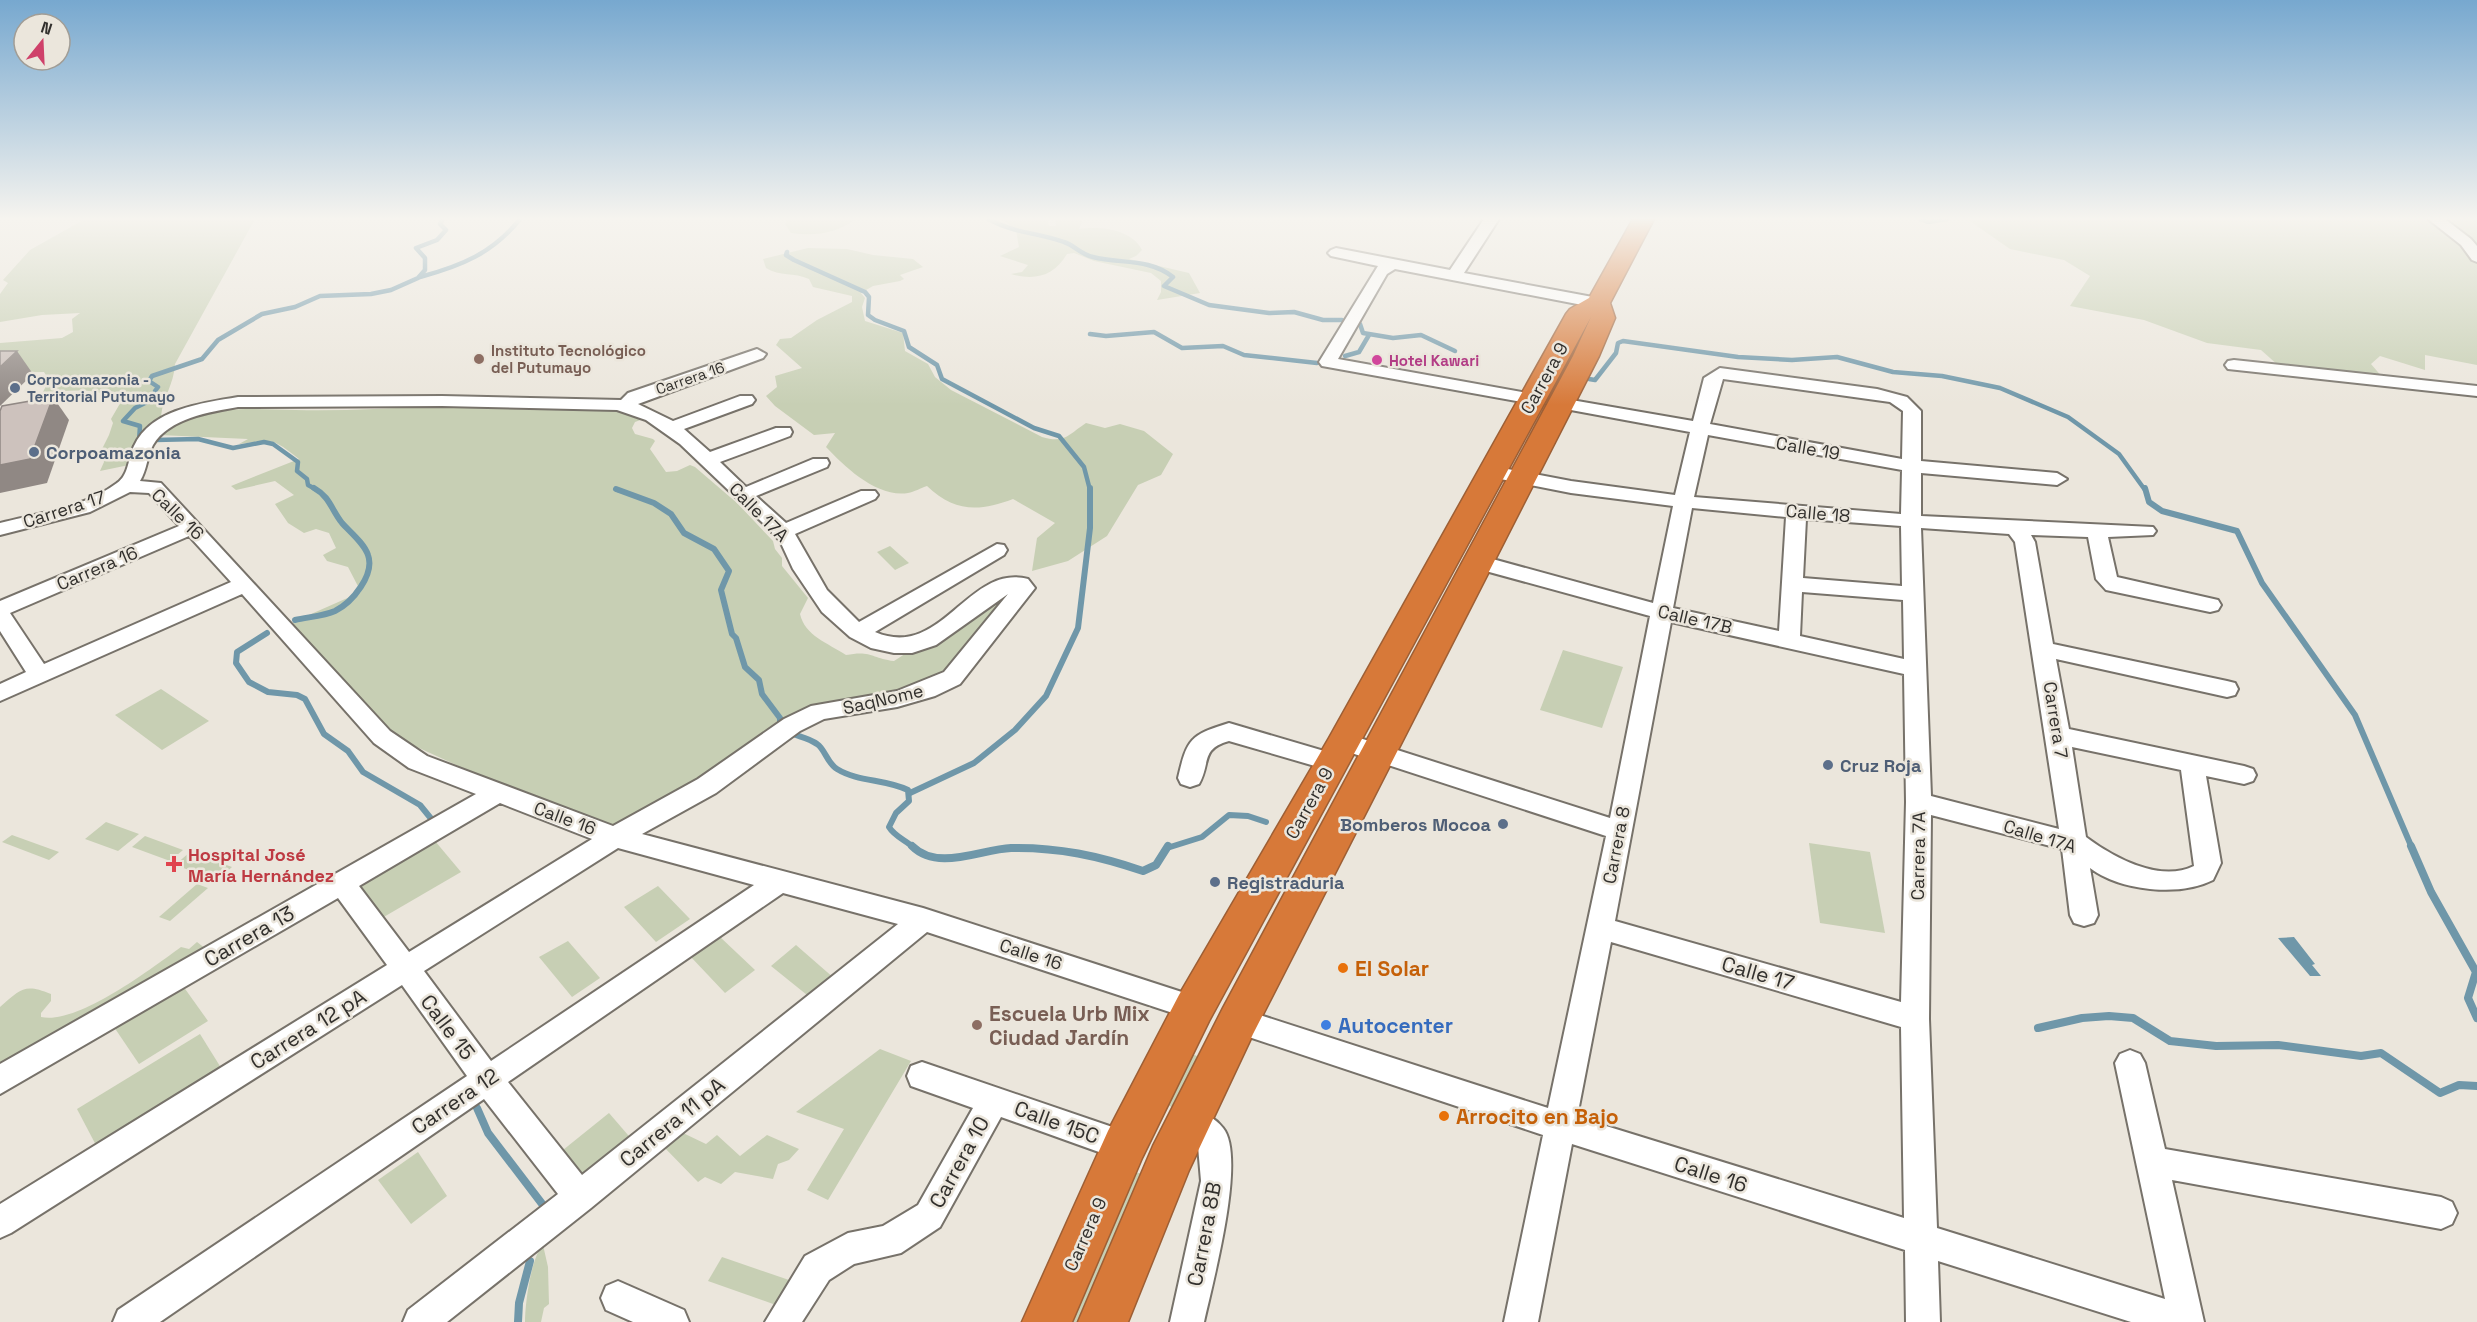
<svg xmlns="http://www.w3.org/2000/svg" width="2477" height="1322" font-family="'Space Grotesk',sans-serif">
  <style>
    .green { fill: #c7cfb4 }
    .water { fill: #6f97a9 }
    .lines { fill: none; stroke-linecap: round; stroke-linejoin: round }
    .stream-far2 { stroke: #6f97a9; stroke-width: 4.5 }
    .stream-far1 { stroke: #6f97a9; stroke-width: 6 }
    .stream { stroke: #6f97a9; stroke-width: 8 }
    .minor-casing { stroke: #77726a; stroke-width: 4 }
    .highway-casing { stroke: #9d5f35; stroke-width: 3 }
    .minor { fill: #fff; fill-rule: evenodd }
    .highway { fill: #d77939; fill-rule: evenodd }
    .shaded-wall { fill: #908884 }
    .building { fill: #cdc2bd; stroke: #908884; stroke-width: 1.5 }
    .education-dot { fill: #8d6e63; stroke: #ebe6dc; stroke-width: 2 }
    .hotel-dot { fill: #d1479c; stroke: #ebe6dc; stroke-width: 2 }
    .service-dot { fill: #5c6f8a; stroke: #ebe6dc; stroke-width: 2 }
    .health-dot { fill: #e0444e; stroke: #ebe6dc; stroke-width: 2 }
    .food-dot { fill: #e8710a; stroke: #ebe6dc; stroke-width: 2 }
    .shop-dot { fill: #3f7fe0; stroke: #ebe6dc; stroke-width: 2 }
    .labels { text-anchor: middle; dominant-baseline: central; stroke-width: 5; stroke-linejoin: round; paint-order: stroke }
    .far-education-label { font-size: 15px; font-weight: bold; fill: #785e54; stroke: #ebe6dc; text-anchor: start }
    .far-hotel-label { font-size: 15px; font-weight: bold; fill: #b23c85; stroke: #ebe6dc; text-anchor: start }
    .far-street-label { font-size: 15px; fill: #32302d; stroke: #ebe6dc }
    .far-service-label { font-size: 15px; font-weight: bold; fill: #4e5e75; stroke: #ebe6dc; text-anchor: start }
    .street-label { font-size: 18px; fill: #32302d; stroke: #ebe6dc }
    .service-label { font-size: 18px; font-weight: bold; fill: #4e5e75; stroke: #ebe6dc; text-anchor: start }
    .health-label { font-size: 18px; font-weight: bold; fill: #be3a42; stroke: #ebe6dc; text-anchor: start }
    .near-street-label { font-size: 21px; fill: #32302d; stroke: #ebe6dc }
    .near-food-label { font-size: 21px; font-weight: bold; fill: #c56008; stroke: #ebe6dc; text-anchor: start }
    .near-education-label { font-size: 21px; font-weight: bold; fill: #785e54; stroke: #ebe6dc; text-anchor: start }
    .near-shop-label { font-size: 21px; font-weight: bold; fill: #366cbe; stroke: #ebe6dc; text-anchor: start }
  </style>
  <rect width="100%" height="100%" fill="#ebe6dc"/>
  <g class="green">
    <path d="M85 219H255L175 364C174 384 163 397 161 416L144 429 129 465 100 471 104 462 101 451 109 435 113 423 111 419 122 400 116 401C98 385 66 392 43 392L49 380 44 372 0 373V343L62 338 73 332 72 319 80 313 42 315 0 322V294L8 283 3 280 30 250Z"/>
    <path d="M788 219H855C837 234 814 236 791 233L785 224Z"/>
    <path d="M1001 219H1047L1049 226H1056L1055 219H1079L1082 222 1079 229C1099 226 1132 229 1142 250L1136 256 1129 259 1189 273 1200 293 1157 300 1161 292V281L1151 273 1094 261 1074 253 1067 254C1054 276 1035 281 1011 274L1022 272 1028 265 1000 256 1019 247 1016 230Z"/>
    <path d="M1967 219H2477V365L2425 355V370L2380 356 2371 364 2383 378 2279 366 2261 350 2207 343 2144 320 2070 306 2090 276 2064 260 2010 249Z"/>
    <path d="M808 248 847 249 873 255 913 259 923 267 900 275 904 279 900 281 873 286 861 293 865 298 862 307 865 321 903 333 905 351 928 364 935 377 951 390 1042 437C1065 444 1069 434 1086 423L1105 428 1120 424 1144 431 1173 454 1161 475 1138 485 1107 536 1068 561 1032 571 1037 538 1055 523 1013 499C979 512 954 512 927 486 921 488 914 492 908 493 877 498 845 467 826 447L835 433 814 435 775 406 766 396 777 387 775 376 802 368 776 345 780 339 791 338 817 320 852 302V296L813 287 809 279C794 272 780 277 766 268L763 259Z"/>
    <path d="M429 406 542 410 619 408 646 418 635 422 632 428 635 434 653 439 655 441 650 449 666 472 677 471 690 465 695 467 737 503 773 541 775 549 782 558V566L808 598 800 614C805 636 828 643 846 655 871 650 871 658 894 661L981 605 1018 590 950 673 901 693 866 698 732 763 616 828 491 781 393 736 294 630 293 622 361 592 348 567 327 561 323 555 336 548 329 533 316 529 304 533 288 523 275 504 294 495 275 481 236 490 231 486 299 459C272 438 274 439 239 444L248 439 159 435C198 403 249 409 295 410 340 411 385 409 429 406Z"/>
    <path d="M890 546 909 563 895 570 877 552Z"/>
    <path d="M1563 650 1623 667 1602 728 1540 710Z"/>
    <path d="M161 689 209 721 162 750 115 715Z"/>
    <path d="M106 822 139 834 118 851 85 839Z"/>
    <path d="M12 835 59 852 49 860 2 842Z"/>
    <path d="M145 836 183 850 170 861 132 847Z"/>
    <path d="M435 841 461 872 382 918 358 886Z"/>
    <path d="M1809 843 1870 852 1885 933 1820 923Z"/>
    <path d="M190 852 232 867 217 880 175 865Z"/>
    <path d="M197 884 208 888 170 921 159 917Z"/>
    <path d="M658 886 690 919 656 942 624 907Z"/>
    <path d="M719 936 755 970 725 993 690 956Z"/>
    <path d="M568 941 600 978 572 997 539 957Z"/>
    <path d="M197 942 206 949 0 1066V1007C21 989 24 983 51 994V1001L41 1013V1017C78 1025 152 968 181 947L189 949Z"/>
    <path d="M796 945 835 979 812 999 771 966Z"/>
    <path d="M183 986 208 1021 139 1064 114 1027Z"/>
    <path d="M200 1034 223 1071 98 1149 77 1109Z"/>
    <path d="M880 1049 911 1061 828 1200 807 1190 844 1129 796 1112Z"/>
    <path d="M1187 1052 1202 1058 1176 1109 1161 1102Z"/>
    <path d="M609 1113 634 1142 587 1178 563 1150Z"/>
    <path d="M683 1133 706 1144 717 1135 740 1156 767 1135 799 1149 789 1160 778 1164 773 1179 735 1172 721 1184 705 1177 698 1182 662 1145Z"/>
    <path d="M418 1152 447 1196 411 1224 378 1180Z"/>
    <path d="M1126 1170 1143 1174 1083 1322H1062Z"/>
    <path d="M543 1245 548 1267 549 1304 544 1308 541 1322H525C525 1304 531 1257 543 1245Z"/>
    <path d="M722 1257 789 1280 776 1305 708 1281Z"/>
  </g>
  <path class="water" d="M2294 937 2315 964 2312 965 2321 976H2310L2278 938Z"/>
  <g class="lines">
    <g class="stream-far2">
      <path d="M988 219C1016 234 1036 232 1064 242 1074 245 1082 255 1093 257 1121 264 1149 258 1173 277L1164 286 1209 305 1269 313 1294 312 1323 320H1342"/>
      <path d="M1920 219 1928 222 1947 219"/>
      <path d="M787 252 786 255 794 260 865 292 869 297 868 315 875 320 904 331 909 347 937 365 942 379 1034 428 1059 436 1084 467 1090 490"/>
      <path d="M420 277C461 266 493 253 520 219"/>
      <path d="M1360 324 1363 333 1393 338 1421 335 1455 351"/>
      <path d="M1090 334 1106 336 1154 332 1182 348 1223 346 1244 355 1317 363"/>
      <path d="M1345 356 1359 352 1369 335"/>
      <path d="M1589 379 1595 380 1616 353 1618 343 1623 341 1738 357 1792 360 1837 357 1893 372 1942 376 2000 388 2068 417 2119 454 2145 490"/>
      <path d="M155 440 198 439 233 448 264 442 273 444 298 462 297 471 307 479 308 485 317 490"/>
      <path d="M139 441 140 426 123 421 135 408 157 397 155 391 158 387 149 381 152 376 202 359 218 340 262 314 295 307 320 296 371 294 391 290 418 278 425 270V258L416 248 437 240 446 230 440 224 443 219"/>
      <path d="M616 489 618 490"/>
    </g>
    <g class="stream-far1">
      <path d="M2145 488 2149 502 2162 511 2237 531 2262 583 2355 715 2412 848"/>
      <path d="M616 489 654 503 671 514 684 533 714 549 729 571 721 590 732 634 736 638 745 667 759 680 762 694 780 718V726C791 737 805 735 817 744 825 749 827 763 837 769 858 782 886 779 908 790L909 801 896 813 889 827C895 837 906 840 914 848"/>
      <path d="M295 620C308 617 324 616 335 611 353 602 375 574 368 555 364 543 350 532 342 523 331 509 330 497 314 488"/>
      <path d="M267 633 237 652 236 663 249 682 268 692 297 695 305 699 324 734 348 751 363 772 420 805 433 821"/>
      <path d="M910 793 974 763 1015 730 1046 696 1078 628 1090 528V488"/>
      <path d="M1167 848 1202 837 1229 815 1248 816 1266 822"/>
    </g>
    <g class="stream">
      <path d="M912 846C938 872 981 849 1011 848 1058 847 1099 856 1143 871L1156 865 1168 846"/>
      <path d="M2411 846 2431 892 2476 972 2468 998 2477 1018"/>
      <path d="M2038 1028 2082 1018 2109 1016 2133 1018 2170 1041 2216 1046 2278 1045 2361 1056 2381 1053 2440 1093 2459 1085 2477 1086"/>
      <path d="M477 1108 488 1133 546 1209"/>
      <path d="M518 1322 519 1303 530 1261"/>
    </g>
    <defs>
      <g id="minor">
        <path d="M1484 219H1499L1464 273 1598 298 1606 303 1604 306 1598 308 1395 269 1387 274 1338 359 1533 394 1542 399 1539 403 1533 404 1322 366 1319 362 1378 266 1331 256 1328 253 1331 250 1336 248 1450 270Z"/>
        <path d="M2428 219H2445L2471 239 2477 246V262L2472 260 2461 245Z"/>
        <path d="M757 349 766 354 763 358 638 404 673 421 740 396H752L755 400 752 404 684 429 710 452 776 428H790L792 432 790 436 720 462 746 487 813 459H827L829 463 827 467 756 496 786 523 861 491H875L878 495 875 499 795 534 827 590 859 622 997 544 1004 545 1007 550 1004 555 875 632C942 661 968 563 1028 579L1035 588 960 684 935 696 897 707 824 719 800 731 716 793 642 834 923 908 1194 996 1204 999 1208 1008 1204 1017 1194 1020 927 932 591 1208 447 1322H403L408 1310 558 1194 484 1099 160 1322H113L118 1310 467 1076 402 985 11 1233 0 1238V1204L387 965 338 898 0 1094V1064L476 794 409 768 374 743 242 594 0 701V684L26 672 0 631V601L179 526 149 493 130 492 90 512 0 535V523C39 513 84 508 117 483 129 475 128 458 134 446 151 409 202 403 238 397L442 396 621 400 628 393ZM442 406 617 410 646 420 680 444 765 525 780 541 793 569 822 612 850 637 871 648 894 653H912L936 645 1008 594 944 672 897 691 811 706 784 719 698 779 613 826 427 756 390 731 161 483 140 481C147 470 147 456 153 445 169 418 210 412 238 407ZM189 536 231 582 44 664 10 613ZM500 803 592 839 409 952 359 886ZM618 848 754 885 491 1061 424 971ZM783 893 898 924 582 1175 508 1082Z"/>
        <path d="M2234 360 2477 386V396L2228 369 2225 365 2228 361Z"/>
        <path d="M1720 368 1877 389 1907 397 1921 411V461L2057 473 2067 479 2057 485 1921 473V516L2153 527 2156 531 2153 535 2108 537 2117 577 2218 600 2221 605 2218 610 2210 612 2106 590 2096 579 2088 537 2031 535 2035 542 2053 644 2227 681 2235 683 2238 689 2235 695 2227 697 2056 659 2069 729 2244 766 2253 769 2256 775 2253 781 2244 784 2206 776 2221 863 2213 880C2180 897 2120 891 2090 868L2098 915 2094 923 2084 926 2074 923 2070 915 2062 849 1931 815 1929 1019 1937 1228 2165 1299 2115 1063 2120 1054 2130 1050 2140 1054 2145 1063 2165 1149 2441 1197 2452 1202 2457 1213 2452 1224 2441 1229 2172 1180 2204 1322H2131L1938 1261 1940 1322H1906L1905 1250 1572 1144 1538 1322H1504L1543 1135 1228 1030 1224 1021 1228 1012 1238 1008 1548 1108 1606 836 1336 748 1332 742 1336 736 1344 733 1610 818 1650 616 1471 567 1468 562 1471 557 1478 555 1653 603 1673 506 1571 493 1485 476 1482 472 1492 466 1571 481 1675 495 1690 432 1560 408 1551 403 1560 398 1693 421 1704 378ZM1723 379 1890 402 1903 411 1902 459 1710 424ZM1708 435 1902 470 1901 514 1694 497ZM1692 508 1786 517 1779 631 1673 608ZM1806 519 1901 526 1902 586 1803 578ZM1921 528 2009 534 2015 542 2059 829 1931 796ZM1802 592 1903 600 1904 659 1800 636ZM1671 622 1904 674 1906 802 1901 1002 1615 921ZM2072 747 2181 770 2194 866C2159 883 2113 857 2086 837ZM1611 942 1901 1027 1904 1218 1577 1117Z"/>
        <path d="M1229 723 1341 756 1344 762 1341 768 1332 771 1229 741C1200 749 1211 763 1199 784L1190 787 1181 784 1178 778C1187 739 1190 735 1229 723Z"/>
        <path d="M922 1062 1124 1131 1135 1136 1140 1146 1135 1156 1124 1161 1001 1117 940 1227 901 1253 854 1264 829 1280 802 1322H765L805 1256 848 1233 883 1226 918 1205 973 1108 911 1086 907 1076 911 1066Z"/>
        <path d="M1189 1106C1201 1110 1215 1118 1223 1128 1247 1157 1212 1285 1204 1322H1170L1201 1181 1198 1146 1178 1130 1174 1120 1178 1110Z"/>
        <path d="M618 1281 684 1310 689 1322H633L606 1310 601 1298 606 1286Z"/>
      </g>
      <path id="highway" d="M1633 219H1654L1610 303 1615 318 1599 356 1253 1034 1189 1170 1128 1322H1078L1153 1146 1223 1008 1573 356 1591 317 1209 1021 1142 1158 1072 1322H1022L1108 1131 1179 995 1329 738 1566 314 1570 309 1589 298Z"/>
    </defs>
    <use href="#minor" class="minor-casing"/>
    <use href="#highway" class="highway-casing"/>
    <use href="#minor" class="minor"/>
    <use href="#highway" class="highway"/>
  </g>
  <g class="shaded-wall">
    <path d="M17 351 33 374 0 406V367Z"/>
    <path d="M53 397 69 420 47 483 0 493V465Z"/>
  </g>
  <g class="building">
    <path d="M0 351H17L0 367Z"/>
    <path d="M53 397 30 459 0 465V411L2 406Z"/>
  </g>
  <linearGradient id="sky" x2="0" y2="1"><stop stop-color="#77a8cf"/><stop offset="0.54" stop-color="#f6f4ef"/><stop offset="1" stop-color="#f6f4ef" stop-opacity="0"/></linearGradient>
  <rect width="2477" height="405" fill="url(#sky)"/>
  <g class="education-dot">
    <circle cx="479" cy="359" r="6"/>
    <circle cx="977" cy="1025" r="6"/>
  </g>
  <circle class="hotel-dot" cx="1377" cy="360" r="6"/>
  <g class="service-dot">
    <circle cx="15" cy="388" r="6"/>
    <circle cx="34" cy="452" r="6"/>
    <circle cx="1828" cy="765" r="6"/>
    <circle cx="1503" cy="824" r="6"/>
    <circle cx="1215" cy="882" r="6"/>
  </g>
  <path class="health-dot" d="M171 855h6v6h6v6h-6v6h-6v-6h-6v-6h6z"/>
  <g class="food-dot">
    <circle cx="1343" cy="968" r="6"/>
    <circle cx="1444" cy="1116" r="6"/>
  </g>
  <circle class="shop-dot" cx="1326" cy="1025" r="6"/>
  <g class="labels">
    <g class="far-education-label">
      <text x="491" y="350">Instituto Tecnológico<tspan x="491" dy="17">del Putumayo</tspan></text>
    </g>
    <g class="far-hotel-label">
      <text x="1389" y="360">Hotel Kawari</text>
    </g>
    <g class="far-street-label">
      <text transform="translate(690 378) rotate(-19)">Carrera 16</text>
    </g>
    <g class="far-service-label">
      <text x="27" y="379">Corpoamazonia -<tspan x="27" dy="17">Territorial Putumayo</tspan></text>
    </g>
    <g class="street-label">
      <text transform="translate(1544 378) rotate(-61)">Carrera 9</text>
      <text transform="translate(1808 448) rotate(10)">Calle 19</text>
      <text transform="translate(64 509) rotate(-18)">Carrera 17</text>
      <text transform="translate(759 512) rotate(45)">Calle 17A</text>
      <text transform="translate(1818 513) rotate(5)">Calle 18</text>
      <text transform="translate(178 514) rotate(44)">Calle 16</text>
      <text transform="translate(97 568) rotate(-23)">Carrera 16</text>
      <text transform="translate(1695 619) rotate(13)">Calle 17B</text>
      <text transform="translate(883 699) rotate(-13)">SaqNome</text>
      <text transform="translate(2056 720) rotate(81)">Carrera 7</text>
      <text transform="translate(1309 803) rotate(-61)">Carrera 9</text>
      <text transform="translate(565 818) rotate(20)">Calle 16</text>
      <text transform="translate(2040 836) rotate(17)">Calle 17A</text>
      <text transform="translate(1616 845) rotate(-79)">Carrera 8</text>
      <text transform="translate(1918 856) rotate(-89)">Carrera 7A</text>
      <text transform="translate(1031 954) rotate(18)">Calle 16</text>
      <text transform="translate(1085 1234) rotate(-66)">Carrera 9</text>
    </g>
    <g class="service-label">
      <text x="46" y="452">Corpoamazonia</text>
      <text x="1840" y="765">Cruz Roja</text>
      <text x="1491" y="824" text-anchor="end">Bomberos Mocoa</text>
      <text x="1227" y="882">Registraduria</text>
    </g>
    <g class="health-label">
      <text x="188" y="854">Hospital José<tspan x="188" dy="21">María Hernández</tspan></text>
    </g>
    <g class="near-street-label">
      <text transform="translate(249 936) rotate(-30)">Carrera 13</text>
      <text transform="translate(1758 973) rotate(16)">Calle 17</text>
      <text transform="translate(448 1027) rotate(53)">Calle 15</text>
      <text transform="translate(308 1029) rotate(-32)">Carrera 12 pA</text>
      <text transform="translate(455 1101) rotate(-34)">Carrera 12</text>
      <text transform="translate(672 1122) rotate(-39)">Carrera 11 pA</text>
      <text transform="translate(1057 1122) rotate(20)">Calle 15C</text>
      <text transform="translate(959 1162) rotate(-61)">Carrera 10</text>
      <text transform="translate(1711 1174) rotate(18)">Calle 16</text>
      <text transform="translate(1204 1234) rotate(-79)">Carrera 8B</text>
    </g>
    <g class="near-food-label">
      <text x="1355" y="968">El Solar</text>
      <text x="1456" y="1116">Arrocito en Bajo</text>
    </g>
    <g class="near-education-label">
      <text x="989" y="1013">Escuela Urb Mix<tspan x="989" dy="24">Ciudad Jardín</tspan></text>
    </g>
    <g class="near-shop-label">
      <text x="1338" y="1025">Autocenter</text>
    </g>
  </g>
  <g transform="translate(42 42) rotate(18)"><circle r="28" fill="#ebe6dc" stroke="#a19d96" stroke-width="1.5"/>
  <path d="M0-4.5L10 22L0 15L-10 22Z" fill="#cf416a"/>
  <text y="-9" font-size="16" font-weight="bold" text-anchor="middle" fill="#32302d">N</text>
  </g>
</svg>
